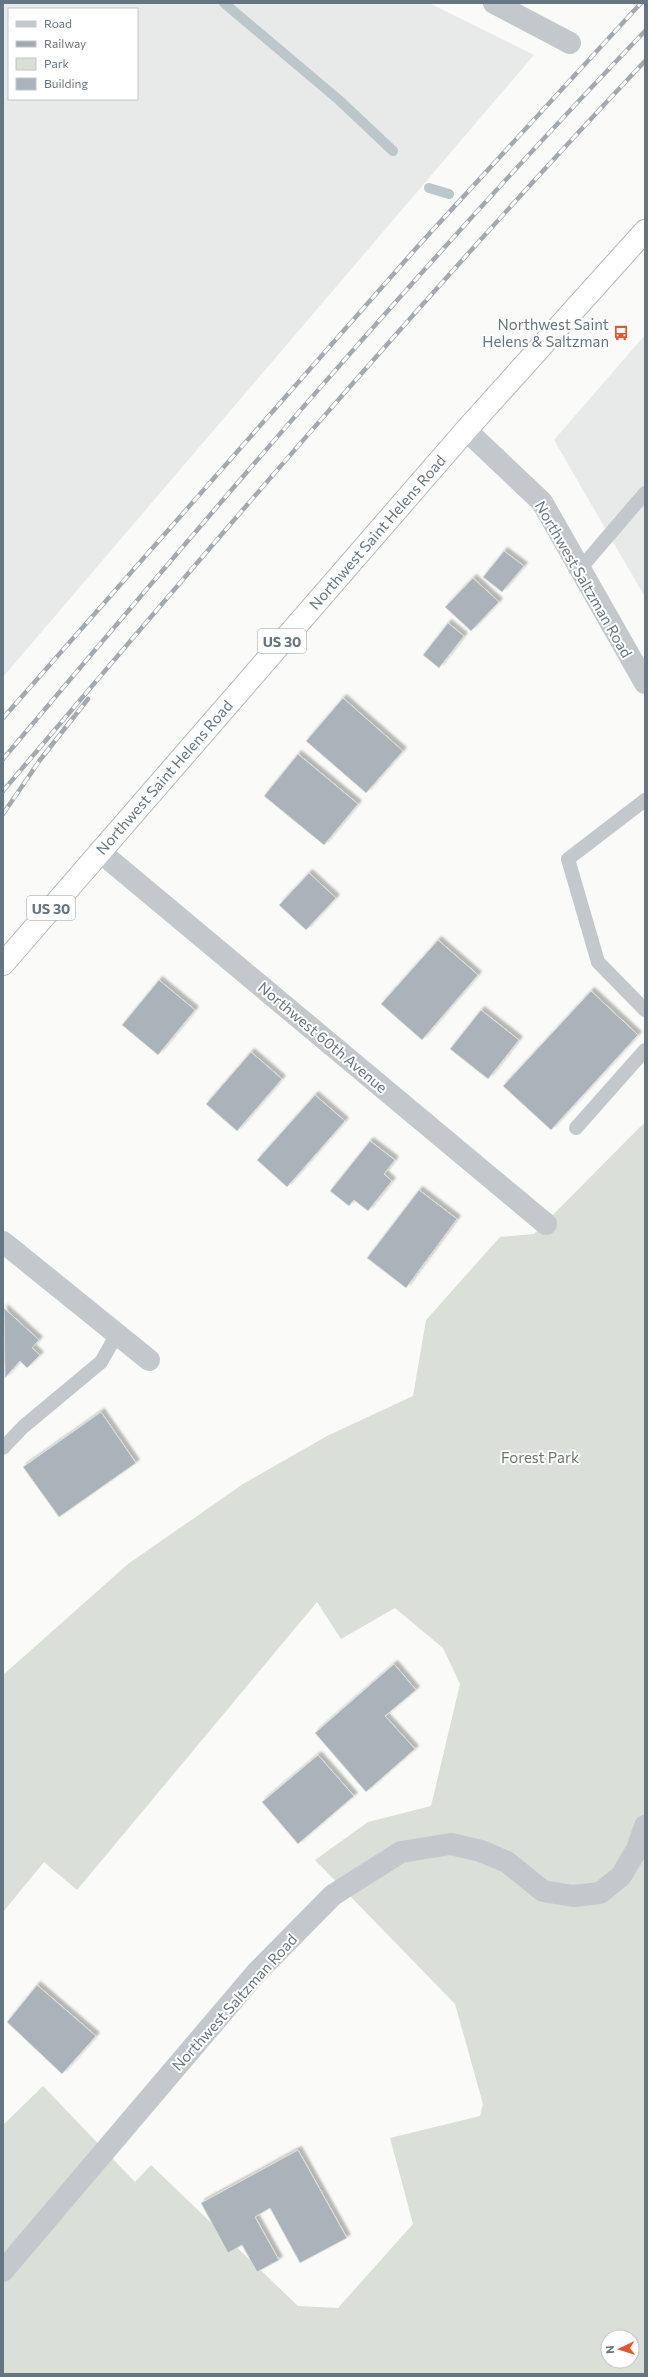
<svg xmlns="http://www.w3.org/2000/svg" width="648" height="2377" font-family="Commissioner,sans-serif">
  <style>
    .built { fill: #e8e9e9; fill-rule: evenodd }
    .green { fill: #dadfd7; fill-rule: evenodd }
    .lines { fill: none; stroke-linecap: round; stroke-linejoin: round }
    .stream { stroke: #bbc7cb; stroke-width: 10 }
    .building { fill: #aab3b9; stroke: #dcdcda; filter: url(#shadow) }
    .highway-casing { stroke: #b4b9bd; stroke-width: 24 }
    .lane { stroke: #c3c8cc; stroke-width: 14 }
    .street { stroke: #c3c8cc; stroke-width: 22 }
    .highway { stroke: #fff; stroke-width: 22 }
    .rail-casing { stroke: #a2aab0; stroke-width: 4.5 }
    .rail { stroke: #fff; stroke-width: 3; stroke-dasharray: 9; stroke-linecap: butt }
    .labels { text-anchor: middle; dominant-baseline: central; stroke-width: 4; stroke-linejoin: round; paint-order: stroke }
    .shield { fill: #fff; stroke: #939fa8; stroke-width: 1 }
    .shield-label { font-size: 14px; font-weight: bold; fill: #657683 }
    .poi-label { font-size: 15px; fill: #657683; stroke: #fff; text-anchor: end }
    .street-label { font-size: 15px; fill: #657683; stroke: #fff }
    .park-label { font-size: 15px; fill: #687a64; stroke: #fff }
  </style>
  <defs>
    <filter id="shadow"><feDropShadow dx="3.5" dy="-3.5" stdDeviation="1" flood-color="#0004"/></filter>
  </defs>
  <rect width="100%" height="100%" fill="#fafaf8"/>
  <g class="built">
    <path d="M3 3H429L534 55 3 677ZM9 9H137V99H9Z"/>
    <path d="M645 335V597L554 440Z"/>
  </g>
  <path class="green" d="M645 1122V2374H3V2125L43 2086 135 2182 151 2165 298 2306 338 2308 413 2224 390 2138 480 2116 483 2104 455 2004 315 1860 368 1822 431 1806 460 1684 443 1648 395 1608 341 1639 317 1602 77 1890 44 1862 3 1912V1675L128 1564 243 1484 327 1436 413 1396 426 1320 500 1237 534 1234ZM608 2337H632V2361H608Z"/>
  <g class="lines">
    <g class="stream">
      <path d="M224 3 339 100 393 151"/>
      <path d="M429 188 449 194"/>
    </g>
  </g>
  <g class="building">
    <path d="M504 551 524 566 502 592 483 577Z"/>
    <path d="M473 578 499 602 471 631 445 607Z"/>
    <path d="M448 623 464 636 439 668 423 655Z"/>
    <path d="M343 698 403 751 366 793 306 741Z"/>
    <path d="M298 754 358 804 324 845 264 796Z"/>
    <path d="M309 873 336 898 306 930 279 905Z"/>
    <path d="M438 940 478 975 422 1040 381 1004Z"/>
    <path d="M159 980 195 1010 158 1055 122 1025Z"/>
    <path d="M591 991 638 1035 551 1130 503 1086Z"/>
    <path d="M481 1010 519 1040 488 1079 450 1049Z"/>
    <path d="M251 1052 282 1079 237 1131 206 1104Z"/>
    <path d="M315 1095 345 1121 287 1187 257 1160Z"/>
    <path d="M370 1141 395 1160 384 1174 392 1181 368 1211 354 1200 349 1206 330 1191Z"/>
    <path d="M419 1190 457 1219 406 1288 367 1258Z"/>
    <path d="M4 1308 39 1340 32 1348 40 1355 27 1368 20 1361 5 1378Z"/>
    <path d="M101 1412 136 1463 59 1517 23 1467Z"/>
    <path d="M394 1664 416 1690 385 1716 415 1749 366 1792 315 1733Z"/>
    <path d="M318 1755 354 1796 298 1844 262 1802Z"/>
    <path d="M37 1985 96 2036 62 2074 7 2022Z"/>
    <path d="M298 2150 347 2238 300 2263 270 2208 255 2217 279 2260 257 2272 242 2245 228 2253 201 2203Z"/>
  </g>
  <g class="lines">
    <defs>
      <path id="highway" d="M3 964 466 430 645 231"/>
    </defs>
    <use href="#highway" class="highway-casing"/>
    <g class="lane">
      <path d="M580 569 645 493"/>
      <path d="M645 800 568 859 598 962 645 1010"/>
      <path d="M576 1128 645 1050"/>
      <path d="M3 1448 23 1427 101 1362 117 1334"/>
    </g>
    <g class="street">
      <path d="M494 3 570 43"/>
      <path d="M466 430 542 502 645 683"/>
      <path d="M99 851 546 1224"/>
      <path d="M3 1242 149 1360"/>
      <path d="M3 2271 256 1973 333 1895 401 1852 451 1844 481 1851 507 1862 543 1891 573 1896 600 1893 621 1876 637 1849 645 1826"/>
    </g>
    <use href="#highway" class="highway"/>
    <defs>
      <g id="rail">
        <path d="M3 718 419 245 641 3"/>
        <path d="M3 759C211 512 421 265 645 31"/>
        <path d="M3 791C212 544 423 297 645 61"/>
        <path d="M3 814 40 760 88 699"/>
      </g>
    </defs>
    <use href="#rail" class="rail-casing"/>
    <use href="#rail" class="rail"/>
  </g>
  <defs>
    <symbol id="bus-bare" viewBox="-9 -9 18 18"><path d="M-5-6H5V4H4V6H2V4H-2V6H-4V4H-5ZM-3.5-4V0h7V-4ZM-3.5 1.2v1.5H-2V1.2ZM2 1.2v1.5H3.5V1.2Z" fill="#e4572e" stroke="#fff" stroke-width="2.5" paint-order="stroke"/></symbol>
  </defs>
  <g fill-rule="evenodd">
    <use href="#bus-bare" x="610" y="322" width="22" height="22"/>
  </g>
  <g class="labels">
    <g class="shield">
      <rect x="258" y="629" width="48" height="24" rx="3"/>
      <rect x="27" y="896" width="48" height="24" rx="3"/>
    </g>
    <g class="shield-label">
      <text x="282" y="641">US 30</text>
      <text x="51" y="908">US 30</text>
    </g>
    <g class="poi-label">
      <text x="609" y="324">Northwest Saint<tspan x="609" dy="17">Helens &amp; Saltzman</tspan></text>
    </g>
    <g class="street-label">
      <text transform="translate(377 532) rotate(-49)">Northwest Saint Helens Road</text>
      <text transform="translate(584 579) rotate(60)">Northwest Saltzman Road</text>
      <text transform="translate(164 777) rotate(-49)">Northwest Saint Helens Road</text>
      <text transform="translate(323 1037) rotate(40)">Northwest 60th Avenue</text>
      <text transform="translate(234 2002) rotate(-48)">Northwest Saltzman Road</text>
    </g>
    <g class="park-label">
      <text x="540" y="1457">Forest Park</text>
    </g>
  </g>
  <rect width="648" height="2377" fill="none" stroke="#657683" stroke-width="8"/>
  <rect x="8" y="8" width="130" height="92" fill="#ffffff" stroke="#c1c8cd"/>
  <rect x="16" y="21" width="20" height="6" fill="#c3c8cc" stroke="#c1c8cd"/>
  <text x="44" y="28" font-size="12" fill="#657683">Road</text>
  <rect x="16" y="41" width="20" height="6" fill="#a2aab0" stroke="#c1c8cd"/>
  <text x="44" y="48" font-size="12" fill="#657683">Railway</text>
  <rect x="16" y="58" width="20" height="12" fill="#dadfd7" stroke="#c1c8cd"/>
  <text x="44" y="68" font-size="12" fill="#657683">Park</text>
  <rect x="16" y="78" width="20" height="12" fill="#aab3b9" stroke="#c1c8cd"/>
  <text x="44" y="88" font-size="12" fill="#657683">Building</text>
  <g transform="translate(620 2349) rotate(266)"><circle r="19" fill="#ffffff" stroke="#c1c8cd"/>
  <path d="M0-3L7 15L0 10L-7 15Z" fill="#e4572e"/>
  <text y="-6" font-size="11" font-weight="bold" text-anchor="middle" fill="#657683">N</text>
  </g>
</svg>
